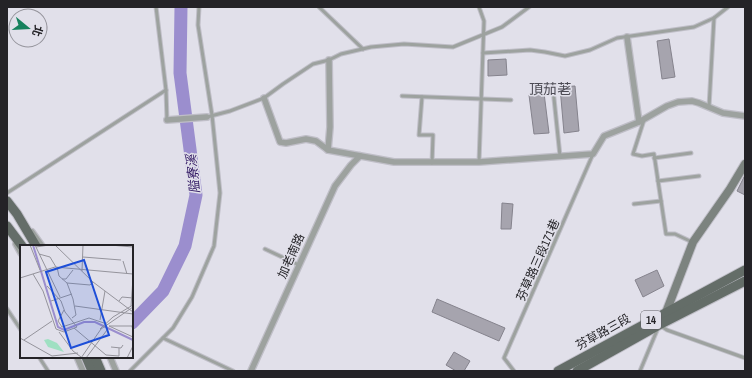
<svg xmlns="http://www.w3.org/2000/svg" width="752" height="378" font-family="'Archivo Narrow','Noto Sans TC',sans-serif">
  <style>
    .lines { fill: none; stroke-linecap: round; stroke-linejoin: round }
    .river { stroke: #9b8ece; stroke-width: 13 }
    .building { fill: #a6a4ae; stroke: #85838d }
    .lane-casing { stroke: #bfbec7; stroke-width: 5 }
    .street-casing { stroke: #bfbec7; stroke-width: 8 }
    .secondary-casing { stroke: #bfbec7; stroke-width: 10 }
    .primary-casing { stroke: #bfbec7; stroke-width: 11 }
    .lane { stroke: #9da29f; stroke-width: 3 }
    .street { stroke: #9da29f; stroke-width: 5.5 }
    .secondary { stroke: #7c837f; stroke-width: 8 }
    .primary { stroke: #646d68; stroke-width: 9 }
    .labels { text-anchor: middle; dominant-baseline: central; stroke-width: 3; stroke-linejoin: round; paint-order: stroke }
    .shield { fill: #e1e0ea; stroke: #5d5c62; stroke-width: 1 }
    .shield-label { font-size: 11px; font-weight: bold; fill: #242327 }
    .street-label { font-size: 12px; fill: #242327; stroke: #e1e0ea }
    .water-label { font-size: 13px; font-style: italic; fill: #321964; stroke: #e1e0ea }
    .quarter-label { font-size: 14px; fill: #4c4b54; stroke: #e1e0ea }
    .inset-river { fill: none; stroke: #9b8ece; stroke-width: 2 }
    .inset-road { fill: none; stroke: #95949c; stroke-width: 1 }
    .view { fill: #1d4ed8; fill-opacity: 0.15; stroke: #1d4ed8; stroke-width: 2 }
    .inset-edge { fill: none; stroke: #242327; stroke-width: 2 }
  </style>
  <rect width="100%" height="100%" fill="#e1e0ea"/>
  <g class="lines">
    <path class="river" d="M132 323 163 291 185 246 196 195 180 73 181 7"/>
  </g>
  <g class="building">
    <path d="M669 39 675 77 662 79 657 41Z"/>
    <path d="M506 59 507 75 488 76V60Z"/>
    <path d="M575 86 579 131 564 133 560 87Z"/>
    <path d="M544 93 549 133 534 134 529 95Z"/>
    <path d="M745 175V195L737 191Z"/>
    <path d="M502 203 513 204 511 229H501Z"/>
    <path d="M657 270 664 286 643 297 635 280Z"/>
    <path d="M437 299 505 328 499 341 432 312Z"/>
    <path d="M454 352 470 361 464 371H456L446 365Z"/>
  </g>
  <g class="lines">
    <defs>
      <g id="lane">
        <path d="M156 7 166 90 167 120"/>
        <path d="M319 7 363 49"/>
        <path d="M479 7 484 21 479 162"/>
        <path d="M483 53 530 50 545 52 565 56 590 50 617 38 694 27 714 18 728 7"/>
        <path d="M553 89 560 156"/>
        <path d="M402 96 511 100"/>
        <path d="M422 97 419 135H433L432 163"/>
        <path d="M709 107 714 18"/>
        <path d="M207 117 230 111 264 98 283 84 313 64 329 60 341 54 371 47 404 44 453 47 502 27 529 7"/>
        <path d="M644 120 633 154 642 156 654 154 666 234H675L692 242"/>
        <path d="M654 158 691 153"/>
        <path d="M658 181 699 176"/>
        <path d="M7 193 166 90"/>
        <path d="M634 204 661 201"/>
        <path d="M265 249 299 265"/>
        <path d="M7 309 21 330"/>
        <path d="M661 326 667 330 745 358"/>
        <path d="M163 338 233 371"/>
        <path d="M39 357 48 371"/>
        <path d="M130 371 173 328 192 297 214 246 220 193 212 115 198 25 199 7"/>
        <path d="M514 371 504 358 593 154"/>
        <path d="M640 371 658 328"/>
      </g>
      <g id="street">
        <path d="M627 37 639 122"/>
        <path d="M264 98 280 142 286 143 306 139 316 141 328 150 394 162H479L593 154 604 136 639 122 667 106 678 102 692 101 699 103 723 113 745 116"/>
        <path d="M167 120 207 117"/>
        <path d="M328 150 330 127 329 60"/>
        <path d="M32 232 42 246"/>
        <path d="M16 244 21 253"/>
        <path d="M77 357 83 371"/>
        <path d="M110 357 116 371"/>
        <path d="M251 371 335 186 351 165 360 156"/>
      </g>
      <path id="secondary" d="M665 315 693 242 730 189 745 164"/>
      <g id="primary">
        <path d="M7 201 17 214 36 246"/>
        <path d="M7 226 22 246"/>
        <path d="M86 357 92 371"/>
        <path d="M95 357 101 371"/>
        <path d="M558 371 745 270"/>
        <path d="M577 371 659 325 745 281"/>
      </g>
    </defs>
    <use href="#lane" class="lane-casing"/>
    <use href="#street" class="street-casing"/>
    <use href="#secondary" class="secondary-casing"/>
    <use href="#primary" class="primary-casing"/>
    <use href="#lane" class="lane"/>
    <use href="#street" class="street"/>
    <use href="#secondary" class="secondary"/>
    <use href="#primary" class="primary"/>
  </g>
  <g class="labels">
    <rect class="shield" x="641" y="311" width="20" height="18" rx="3"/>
    <g class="shield-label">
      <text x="651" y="320">14</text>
    </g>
    <g class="street-label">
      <text transform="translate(291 256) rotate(-66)">加老南路</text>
      <text transform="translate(538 260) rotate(-66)">芬草路三段171巷</text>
      <text transform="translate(603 332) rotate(-29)">芬草路三段</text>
    </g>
    <g class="water-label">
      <text transform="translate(193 174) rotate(-96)">隘寮溪</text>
    </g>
    <g class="quarter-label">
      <text x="550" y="89">頂茄荖</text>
    </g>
  </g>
  <g transform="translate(20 245)">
    <rect width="113" height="113" fill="#e1e0ea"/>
    <path d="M28 94 37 98 44 107 28 102 24 95Z" fill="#9fe0c2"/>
    <path class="inset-river" d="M13 0 38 82 44 85 64 77H75L113 95"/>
    <path class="inset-road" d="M10 0 20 25M15 0 40 52M35 0 73 37 113 67M90 0 113 2M16 2 29 0M19 9 30 12 36 22M63 12 101 15M103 16 107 29M37 22 39 31 47 38 53 54 56 70 52 73M62 26 63 0M13 29 23 46 36 84 44 87 57 82 45 67 41 56 27 41M0 33 35 22 113 29M42 34H46L53 25M47 38 70 40 73 37M31 56 52 49M99 56 102 52 113 53M55 61 113 69M111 61 113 33M44 65 38 76 42 82 69 73 84 78M80 75 85 46M89 81H112L113 86M89 81 113 92M54 83 86 110 99 111V103M80 84 93 72 113 60M39 87 53 106 61 112M0 93 32 111 58 108M4 95 32 76M91 102 101 103 103 100M61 113 81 84 113 62M66 113 87 85M107 113 113 101"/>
    <path class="view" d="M64 15 89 90 51 103 26 27Z"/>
    <rect width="113" height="113" class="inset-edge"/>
  </g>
  <rect width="752" height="378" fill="none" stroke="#242327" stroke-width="16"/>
  <g transform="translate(28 28) rotate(108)"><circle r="19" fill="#e1e0ea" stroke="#95949c"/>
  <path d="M0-3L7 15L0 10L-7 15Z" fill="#16815d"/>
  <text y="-6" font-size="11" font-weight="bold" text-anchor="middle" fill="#242327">北</text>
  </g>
</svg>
